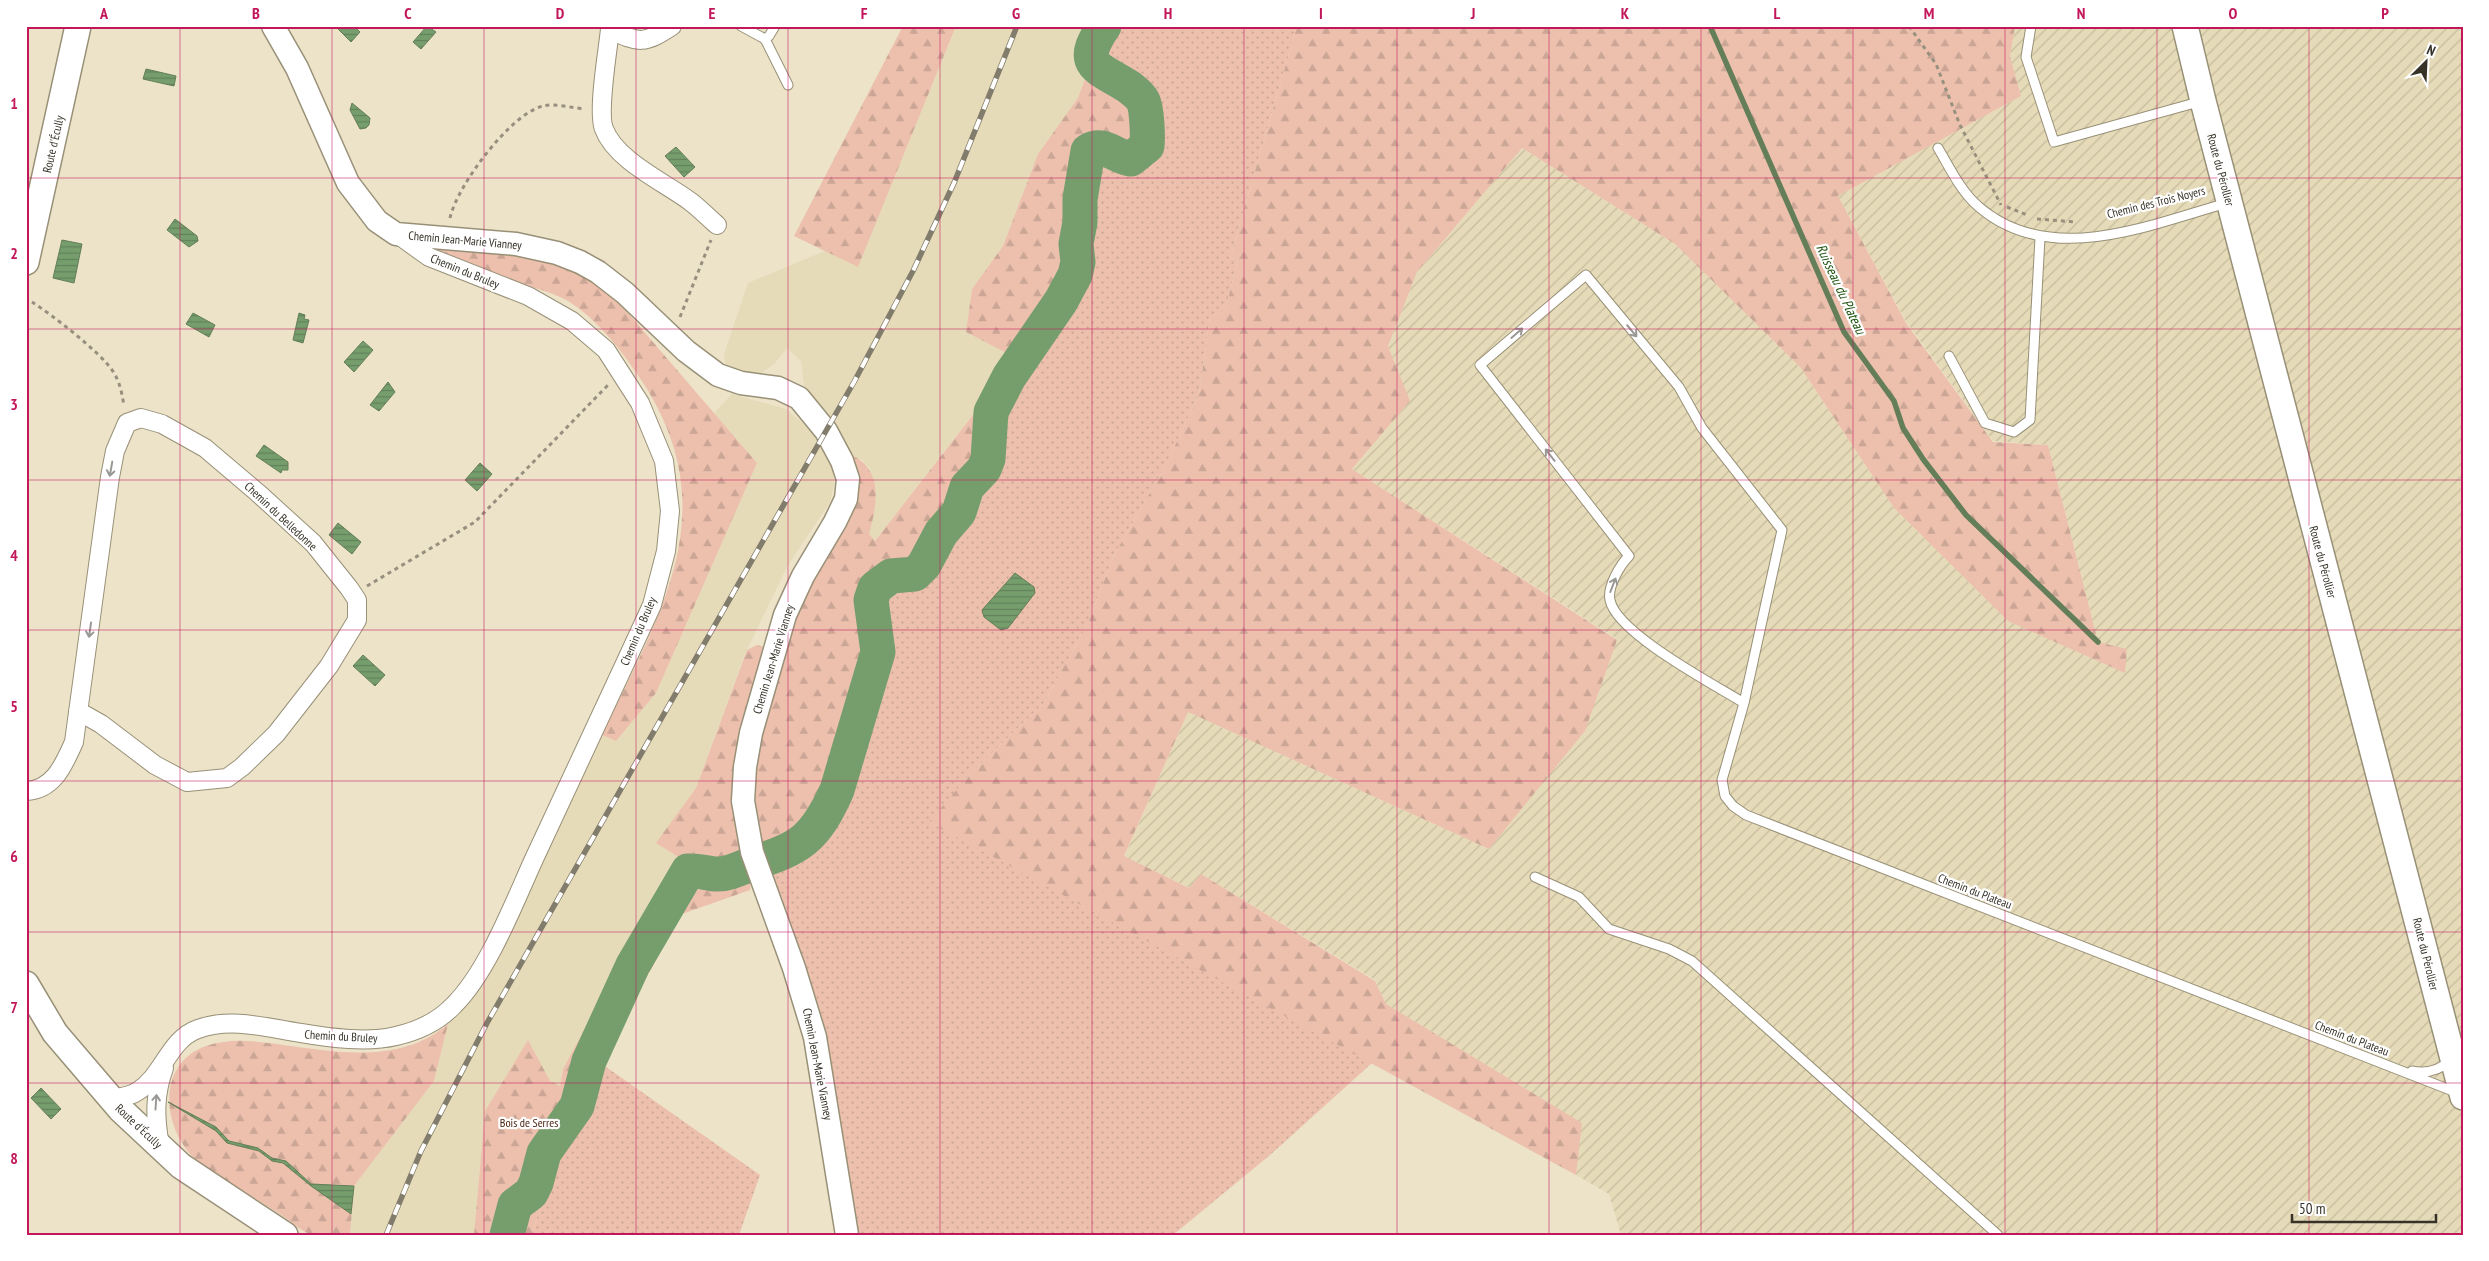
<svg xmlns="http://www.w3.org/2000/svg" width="2489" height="1261" font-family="'PT Sans Narrow',sans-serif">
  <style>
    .built { fill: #e6dbb8 }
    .industrial { fill: url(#industrial-furrows) }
    .grass { fill: url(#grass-dots) }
    .forest { fill: url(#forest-firs) }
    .water { fill: url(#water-rules); stroke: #637e58 }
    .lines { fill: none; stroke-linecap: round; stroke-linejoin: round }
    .stream { stroke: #637e58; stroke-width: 5.5 }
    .river { stroke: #769e6d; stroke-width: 35 }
    .service-casing { stroke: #989077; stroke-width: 11 }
    .minor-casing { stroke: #989077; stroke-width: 20 }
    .tertiary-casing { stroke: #989077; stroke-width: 25 }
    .secondary-casing { stroke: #989077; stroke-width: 28 }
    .path { stroke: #97907e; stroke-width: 3; stroke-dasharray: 4 4; stroke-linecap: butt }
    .service { stroke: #fff; stroke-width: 9 }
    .minor { stroke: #fff; stroke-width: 18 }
    .tertiary { stroke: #fff; stroke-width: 22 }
    .secondary { stroke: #fff; stroke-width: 25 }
    .rail-casing { stroke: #827c6c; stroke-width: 5.5 }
    .rail { stroke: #fff; stroke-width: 4; stroke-dasharray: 11; stroke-linecap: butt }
    .oneway { stroke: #9a9894 }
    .grid { fill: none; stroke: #c2185b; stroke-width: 1; stroke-opacity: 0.55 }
    .labels { text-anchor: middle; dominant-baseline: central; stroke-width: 4.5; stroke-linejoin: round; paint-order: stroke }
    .street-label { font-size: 12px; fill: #363228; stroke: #fff }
    .park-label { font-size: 12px; fill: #461e0a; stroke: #fff }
    .water-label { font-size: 14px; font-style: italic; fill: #1c530e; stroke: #fff }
    .neatline { fill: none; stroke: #c2185b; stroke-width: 2 }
    .grid-label { font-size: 16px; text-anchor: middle; font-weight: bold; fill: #c2185b }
  </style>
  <defs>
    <pattern id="industrial-furrows" width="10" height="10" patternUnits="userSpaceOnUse" patternTransform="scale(1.25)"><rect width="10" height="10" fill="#e6dbb8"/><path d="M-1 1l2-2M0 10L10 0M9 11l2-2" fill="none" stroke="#c6bc9e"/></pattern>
    <pattern id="grass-dots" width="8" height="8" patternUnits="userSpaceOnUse" patternTransform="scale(1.25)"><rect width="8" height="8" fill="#ecc0ad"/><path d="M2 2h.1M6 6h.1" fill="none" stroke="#cba595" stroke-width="1.8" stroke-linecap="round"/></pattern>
    <pattern id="forest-firs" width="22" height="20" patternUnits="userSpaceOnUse" patternTransform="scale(1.25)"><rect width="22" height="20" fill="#ecc0ad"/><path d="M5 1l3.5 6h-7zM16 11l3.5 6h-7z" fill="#cba595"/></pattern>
    <pattern id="water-rules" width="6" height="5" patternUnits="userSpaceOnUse" patternTransform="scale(1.25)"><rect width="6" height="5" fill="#769e6d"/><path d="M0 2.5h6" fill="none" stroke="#62815a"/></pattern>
  </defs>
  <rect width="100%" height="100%" fill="#ece3c9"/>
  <path class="built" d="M956 26H1100L1086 48 1085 57 1090 65 1078 98 1038 154 1003 246 972 289 966 332 1016 358 996 388 966 423 875 541 869 534 871 470 862 460 851 455 832 464 834 484 830 502 787 567 744 656 696 788 657 843 694 866 686 868 682 876 669 885 563 1069 560 1086 550 1081 528 1041 485 1111 474 1235H350L354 1186 434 1081 448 1024 459 1015 477 990 515 920 602 735 616 741 656 693 757 463 714 413 732 394 786 409 805 425 821 417 804 385 801 361 787 348 774 364 758 375 727 373 724 354 748 283 827 250 858 266Z"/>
  <path class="industrial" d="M2015 26H2463V1235H1621L1609 1194 1576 1175 1581 1123 1386 1004 1375 980 1201 874 1190 888 1124 857 1188 712 1489 849 1617 639 1352 469 1410 401 1388 346 1417 272 1522 148 1675 244 1801 368 1894 508 2008 621 2098 642 2048 445 1993 441 1905 320 1838 196 2021 96 2010 56Z"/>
  <g class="grass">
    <path d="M1104 26H1297L1230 258 1238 259 1225 311 1210 317 1199 394 1165 467 1114 555 1089 621 1044 703 971 773 930 822 1372 1063 1270 1155 1173 1235H848L794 968 768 862 772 857 792 850 817 828 837 790 878 652 871 600 875 588 891 576 915 574 924 565 941 533 959 512 967 487 977 478 988 459 991 412 1021 357 1061 301 1078 262 1076 244 1088 151C1102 142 1108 152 1122 158L1133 90C1100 68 1076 67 1104 26Z"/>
    <path d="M599 1062 760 1175 739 1235H531L545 1194 572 1133 589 1109Z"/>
  </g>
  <g class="forest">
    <path d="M903 26H956L858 267 794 236Z"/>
    <path d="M1297 26H2015L2010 56 2021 96 1838 196 1906 323 1993 442 2048 445 2098 642 2127 649 2125 673 2008 621 1894 508 1801 368 1675 244 1522 148 1417 272 1388 346 1410 401 1352 469 1617 640 1585 731 1489 849 1188 712 1124 856 1189 888 1201 874 1375 981 1386 1004 1582 1123 1576 1175 929 822 971 773 1044 703 1089 621 1114 555 1165 467 1199 394 1210 317 1225 311 1238 259 1230 258Z"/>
    <path d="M1092 60 1093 64 1133 90 1143 101 1147 146 1131 159C1114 157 1104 141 1088 151L1080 199V222L1076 244 1078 262 1075 275 1061 301 1020 360 966 332 972 289 1003 246 1038 154 1078 98Z"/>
    <path d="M432 247 485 249 558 264 598 282 622 306 757 463 656 693 616 741 602 735C661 611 728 510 640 378 621 350 598 320 568 301 554 293 538 289 522 284 500 276 477 268 455 259 448 256 437 253 432 247Z"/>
    <path d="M1009 377 991 412 988 459 977 478 967 487 959 512 941 533 924 565 915 574 890 576 875 588 871 600 878 652 873 672C865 699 857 726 848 753 840 778 834 807 817 828 804 846 773 861 752 865L750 890 682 914 599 1062 589 1109 572 1133 545 1194 531 1235H474L485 1111 528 1040 550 1081 560 1086 563 1069 589 1021 669 885 682 876 686 868 693 866 656 843 696 788 747 650 757 645 774 649 829 532 851 455C884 469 877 505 869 534L875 541 986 398Z"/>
    <path d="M448 1024 434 1081 354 1186 350 1235C339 1235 322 1238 312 1235 302 1232 292 1222 283 1216 264 1204 245 1192 226 1180 214 1172 201 1166 192 1156 161 1123 158 1063 206 1046 230 1038 254 1041 277 1044 334 1052 401 1065 448 1024Z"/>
  </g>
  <g class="water">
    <path d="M335 26H354L360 32 351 42Z"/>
    <path d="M427 26 436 32 421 49 413 42Z"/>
    <path d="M146 69 176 76 174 86 143 79Z"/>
    <path d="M352 103 370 118 369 125 366 128 360 129 350 110Z"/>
    <path d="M676 147 695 167 684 177 665 156Z"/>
    <path d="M175 219 197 236 198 241 189 247 167 230Z"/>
    <path d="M62 240 82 244 74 283 53 278Z"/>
    <path d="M193 313 215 325 209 337 186 324Z"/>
    <path d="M299 313 305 315 304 319 309 320 303 343 293 340Z"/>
    <path d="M363 341 373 350 354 372 344 362Z"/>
    <path d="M388 382 395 392 379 411 370 405Z"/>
    <path d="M264 445 288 462V470H282L281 473 256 456Z"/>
    <path d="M480 463 492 474 477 491 465 480Z"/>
    <path d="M338 523 361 542 352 554 329 535Z"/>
    <path d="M1015 573 1034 587 1035 593 1008 628 1001 630 984 617 982 610Z"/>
    <path d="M363 655 385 675 375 686 353 666Z"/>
    <path d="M822 817 832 818C833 831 823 841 813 846L806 836 803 827 815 818Z"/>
    <path d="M41 1088 61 1109 51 1119 31 1098Z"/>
    <path d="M168 1102 216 1127 229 1141 258 1148 272 1158 286 1161 311 1184 354 1186 351 1214 311 1186 283 1163 272 1161 259 1151 227 1143 216 1131Z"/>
  </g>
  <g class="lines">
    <path class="stream" d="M1710 26 1844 332 1894 401 1903 428 1923 459 1966 515 2098 642"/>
    <path class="river" d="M507 1235 515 1205 531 1193 536 1183 544 1153 577 1106 589 1061 633 965 688 871C699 870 708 874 718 874 730 874 740 868 751 864 801 848 815 839 837 790L878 652 871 600 875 588 891 576 915 574 924 565 941 533 959 512 967 487 984 469 988 459 991 412 1009 377 1061 301 1075 275 1078 262 1076 244 1080 222V199L1088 151C1104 141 1114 157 1131 159L1147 146C1148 137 1147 109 1143 101 1140 95 1134 91 1129 87 1096 66 1077 66 1104 26"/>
    <defs>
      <g id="service">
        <path d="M741 26 765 39"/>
        <path d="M775 26 769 36 765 39 788 85"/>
        <path d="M2031 26 2026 57 2054 142 2202 101"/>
        <path d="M1938 148C1950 168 1961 192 1979 207 2050 268 2149 225 2227 203"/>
        <path d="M1949 356 1985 423 2014 432 2030 420 2040 238"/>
        <path d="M1744 703C1715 685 1616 633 1610 600 1607 587 1620 565 1629 556L1480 365 1586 275 1679 387 1702 428 1782 530 1744 703 1722 780 1725 796 1733 806 1746 815 2458 1093"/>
        <path d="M1535 877 1579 897 1609 929 1669 949 1692 961 1998 1235"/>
        <path d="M2412 1071C2427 1074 2440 1070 2451 1060"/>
      </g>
      <g id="minor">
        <path d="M610 26V29C638 44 645 44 672 26"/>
        <path d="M610 29C608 50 597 112 604 129 616 161 666 183 691 202 700 209 709 218 717 225"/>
        <path d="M26 791C54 790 64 764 74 742L110 477 115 451 127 423 141 418 162 424 180 434 205 448 258 493 313 543 349 588 357 600V620L329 666 276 734 242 767 227 778 187 782 155 765 101 724 78 711"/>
        <path d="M110 1099C120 1097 130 1097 138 1091 163 1076 169 1039 198 1029 232 1017 267 1028 301 1033 331 1038 367 1043 396 1036 418 1031 439 1021 454 1005 488 971 514 903 534 859 573 775 613 690 652 605L666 551 670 511 664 461 640 403 606 350 572 321 528 296 429 257 397 234"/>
        <path d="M160 1146C155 1118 154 1096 164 1068"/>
      </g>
      <path id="tertiary" d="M273 26 297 68 348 183 377 221 396 234 516 244 557 253 580 262 598 272 625 293 686 351 718 375 741 383 778 388 799 398 826 431 842 461 848 479 846 499 835 522 803 576 785 615 751 733 745 767 743 801 752 852 794 968 815 1037 847 1235"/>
      <g id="secondary">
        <path d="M2185 26 2203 101 2463 1097"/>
        <path d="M26 262 78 26"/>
        <path d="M26 984 55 1033 120 1109 181 1166 285 1235"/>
      </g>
    </defs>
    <use href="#service" class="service-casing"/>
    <use href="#minor" class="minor-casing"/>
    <use href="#tertiary" class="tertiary-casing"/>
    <use href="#secondary" class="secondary-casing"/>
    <g class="path">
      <path d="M1909 26 1936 64 1960 125 2001 205"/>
      <path d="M2007 207 2027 215"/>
      <path d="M450 218C457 186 510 114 543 106 555 103 572 108 585 109"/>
      <path d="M2037 219 2076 222"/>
      <path d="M32 302C51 314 100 352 112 370 120 381 122 394 124 406"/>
      <path d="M680 317 711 240"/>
      <path d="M367 586 475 522 608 385"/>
    </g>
    <use href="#service" class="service"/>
    <use href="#minor" class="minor"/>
    <use href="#tertiary" class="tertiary"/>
    <use href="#secondary" class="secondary"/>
    <defs>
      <path id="rail" d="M386 1235 421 1151 487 1023 854 382 913 271 954 183 1017 26"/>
    </defs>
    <use href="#rail" class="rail-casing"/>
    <use href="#rail" class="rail"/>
  </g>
  <defs><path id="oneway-shaft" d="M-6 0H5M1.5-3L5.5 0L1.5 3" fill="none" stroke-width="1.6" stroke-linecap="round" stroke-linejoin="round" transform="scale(1.25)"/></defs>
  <g class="oneway">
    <use href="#oneway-shaft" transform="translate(1632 331) rotate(50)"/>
    <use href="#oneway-shaft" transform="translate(1517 333) rotate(-41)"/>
    <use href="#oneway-shaft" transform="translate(1550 455) rotate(-128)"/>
    <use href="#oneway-shaft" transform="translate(111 469) rotate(100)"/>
    <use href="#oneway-shaft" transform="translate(1613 585) rotate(-69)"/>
    <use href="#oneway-shaft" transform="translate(90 630) rotate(98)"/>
    <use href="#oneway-shaft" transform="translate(156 1102) rotate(-86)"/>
  </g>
  <path class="grid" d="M180 26V1235M332 26V1235M484 26V1235M636 26V1235M788 26V1235M940 26V1235M1092 26V1235M1244 26V1235M1397 26V1235M1549 26V1235M1701 26V1235M1853 26V1235M2005 26V1235M2157 26V1235M2309 26V1235M26 178H2463M26 329H2463M26 480H2463M26 630H2463M26 781H2463M26 932H2463M26 1083H2463"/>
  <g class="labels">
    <g class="street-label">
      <text transform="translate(53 144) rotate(-77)">Route d'Écully</text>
      <text transform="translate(2221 170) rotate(75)">Route du Pérollier</text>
      <text transform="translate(2156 202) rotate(-14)">Chemin des Trois Noyers</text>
      <text transform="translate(465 240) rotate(5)">Chemin Jean-Marie Vianney</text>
      <text transform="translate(465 271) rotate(22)">Chemin du Bruley</text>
      <text transform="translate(281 516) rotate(43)">Chemin du Belledonne</text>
      <text transform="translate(2323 562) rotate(75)">Route du Pérollier</text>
      <text transform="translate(638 631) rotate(-67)">Chemin du Bruley</text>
      <text transform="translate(773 659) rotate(-73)">Chemin Jean-Marie Vianney</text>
      <text transform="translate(1975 891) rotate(21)">Chemin du Plateau</text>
      <text transform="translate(2426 954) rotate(76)">Route du Pérollier</text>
      <text transform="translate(341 1036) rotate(3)">Chemin du Bruley</text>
      <text transform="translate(2352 1038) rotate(21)">Chemin du Plateau</text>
      <text transform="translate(818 1064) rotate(79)">Chemin Jean-Marie Vianney</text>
      <text transform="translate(139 1126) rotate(43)">Route d'Écully</text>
    </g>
    <g class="park-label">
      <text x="529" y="1122">Bois de Serres</text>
    </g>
    <g class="water-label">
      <text transform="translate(1841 289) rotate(65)">Ruisseau du Plateau</text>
    </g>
  </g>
  <rect width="2489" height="1261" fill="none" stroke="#ffffff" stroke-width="55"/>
  <g transform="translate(2426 62) rotate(24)" stroke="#ffffff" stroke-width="4" paint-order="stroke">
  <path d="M0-4L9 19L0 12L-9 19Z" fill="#363228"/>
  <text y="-8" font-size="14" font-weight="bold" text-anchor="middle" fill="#363228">N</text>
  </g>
  <path d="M2292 1214v8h144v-8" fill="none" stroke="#363228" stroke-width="2.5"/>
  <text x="2299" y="1214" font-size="15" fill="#363228" stroke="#ffffff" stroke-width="4" paint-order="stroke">50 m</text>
  <rect x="28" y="28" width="2434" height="1206" class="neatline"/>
  <g class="grid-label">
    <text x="104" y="19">A</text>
    <text x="256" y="19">B</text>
    <text x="408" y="19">C</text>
    <text x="560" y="19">D</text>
    <text x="712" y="19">E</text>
    <text x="864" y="19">F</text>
    <text x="1016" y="19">G</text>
    <text x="1168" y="19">H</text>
    <text x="1321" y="19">I</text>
    <text x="1473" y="19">J</text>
    <text x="1625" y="19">K</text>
    <text x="1777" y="19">L</text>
    <text x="1929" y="19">M</text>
    <text x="2081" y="19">N</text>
    <text x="2233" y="19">O</text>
    <text x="2385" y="19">P</text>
    <text x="14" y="109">1</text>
    <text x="14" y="259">2</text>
    <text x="14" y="410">3</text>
    <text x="14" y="561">4</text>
    <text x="14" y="712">5</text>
    <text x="14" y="862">6</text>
    <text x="14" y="1013">7</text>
    <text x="14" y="1164">8</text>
  </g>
</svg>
